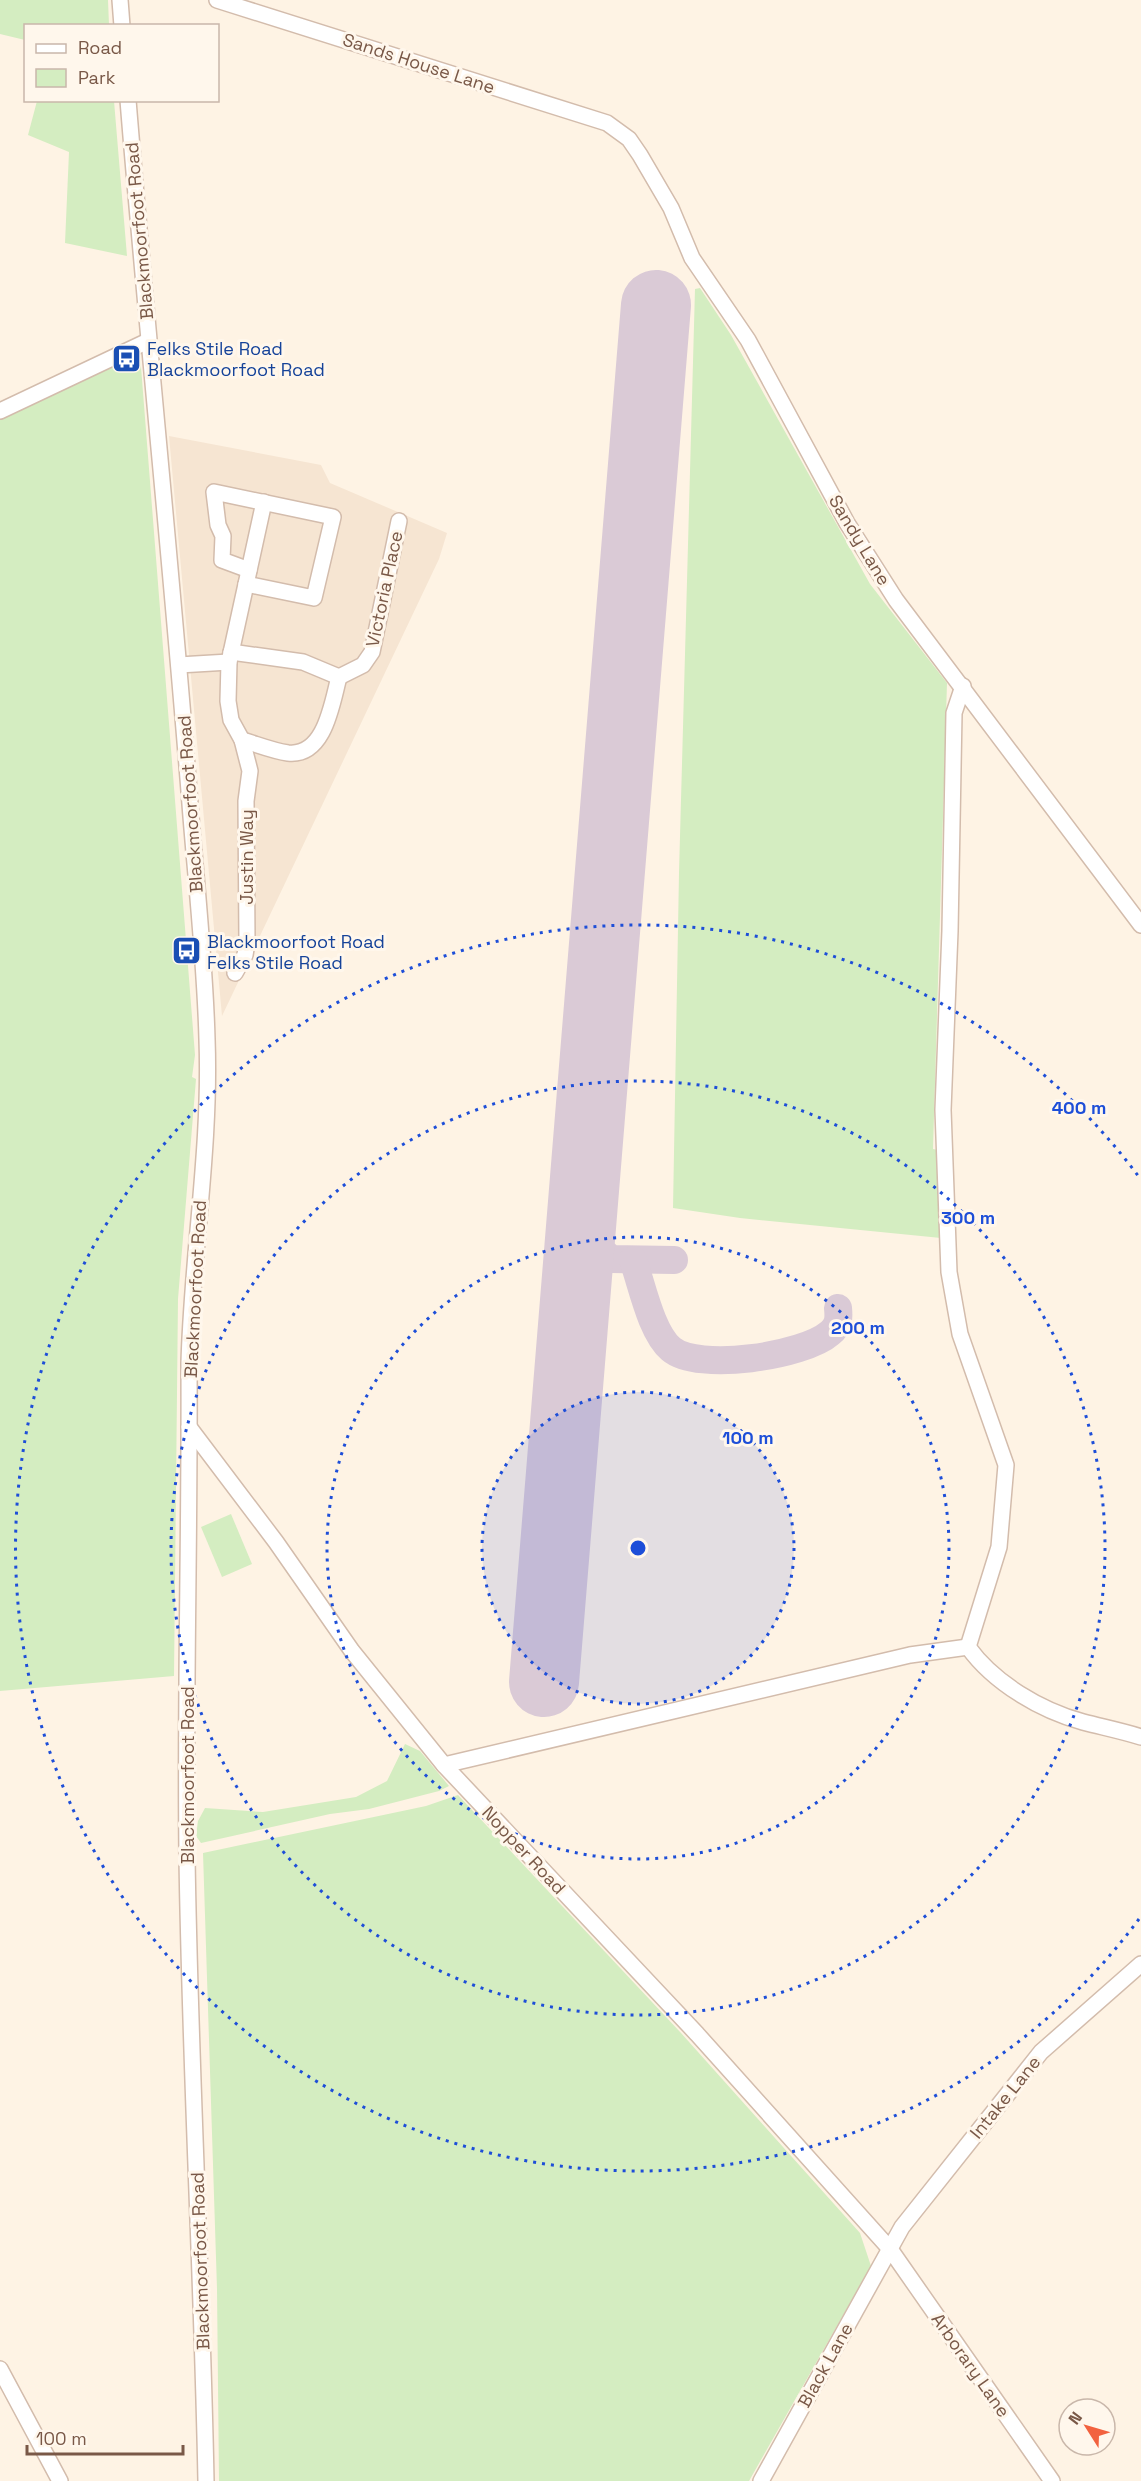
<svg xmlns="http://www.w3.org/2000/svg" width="1141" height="2481" font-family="'Space Grotesk',sans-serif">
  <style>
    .residential { fill: #f6e5d2 }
    .green { fill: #d4edc1 }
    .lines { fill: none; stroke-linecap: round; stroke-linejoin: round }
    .taxiway { stroke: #dacad6; stroke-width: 28 }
    .runway { stroke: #dacad6; stroke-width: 70 }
    .minor-casing { stroke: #d3bcac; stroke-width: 18 }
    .minor { stroke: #fff; stroke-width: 15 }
    .ring { fill: none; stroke: #1d4ed8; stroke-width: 3; stroke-dasharray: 3 6 }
    .labels { text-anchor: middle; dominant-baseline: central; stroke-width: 6; stroke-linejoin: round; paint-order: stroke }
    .street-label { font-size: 18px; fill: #795847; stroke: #fff7ec }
    .transit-label { font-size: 18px; fill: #164399; stroke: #fff7ec; text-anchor: start }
    .centre { fill: #1d4ed8; stroke: #fff7ec; stroke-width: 3 }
    .ring-label { font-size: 18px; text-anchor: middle; font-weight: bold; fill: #1d4ed8; stroke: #fff7ec; stroke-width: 6; stroke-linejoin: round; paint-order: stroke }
  </style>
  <rect width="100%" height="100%" fill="#fef3e4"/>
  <path class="residential" d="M169 436 321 465 330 483 447 533 439 559 222 1016Z"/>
  <g class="green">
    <path d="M0 0H108L109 25 26 26 25 40 0 34Z"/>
    <path d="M37 101H114L127 256 65 243 69 152 28 135Z"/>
    <path d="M700 288 731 335 870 584 947 683 933 1149 938 1150 941 1238 740 1218 673 1208 679 873 695 289Z"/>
    <path d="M140 354 195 1055 192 1077 196 1079 178 1299 174 1676 0 1691V418Z"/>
    <path d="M231 1514 252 1564 222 1577 201 1527Z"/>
    <path d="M405 1744 420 1751 449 1786 439 1791 369 1809 330 1814 201 1843 196 1836 198 1821 205 1808 263 1812 356 1797 387 1781Z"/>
    <path d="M458 1795 681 2033 860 2233 871 2266 749 2481H219L217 2289 203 1853 426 1806Z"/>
  </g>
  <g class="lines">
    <g class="taxiway">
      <path d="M584 1205 600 1249 611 1259 674 1260"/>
      <path d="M633 1260C642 1285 651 1332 671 1349 698 1372 804 1356 830 1333 839 1326 839 1318 838 1308"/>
    </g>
    <path class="runway" d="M544 1682 656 305"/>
    <defs>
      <g id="minor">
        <path d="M120 0 122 26"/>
        <path d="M217 0 607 123 629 139 640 155 671 208 692 258 748 340 847 523 896 600 1141 925"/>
        <path d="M128 100C147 335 172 569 190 804 196 882 205 961 207 1039 211 1147 192 1254 189 1363 190 1527 185 1692 187 1857 190 2065 202 2273 206 2481"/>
        <path d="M0 411 148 341"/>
        <path d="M246 584 314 598 333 517 214 492 218 525 223 536 222 560 249 570"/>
        <path d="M231 652 303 662 339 677"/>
        <path d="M179 665 229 662"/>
        <path d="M339 677 363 665 372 652 399 521"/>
        <path d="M963 686 954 713 950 931 943 1110 949 1272 960 1334 1006 1465 999 1547 968 1647"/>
        <path d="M242 740C256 744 273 751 288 753 325 757 332 703 339 677"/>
        <path d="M235 973 245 955 247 943 246 801 250 771 242 740 231 720 228 701 229 662 264 502"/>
        <path d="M189 1427 276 1542 352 1651 444 1765 697 2034 890 2249 1052 2481"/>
        <path d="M968 1647C994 1683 1040 1710 1083 1722 1102 1727 1122 1731 1141 1737"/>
        <path d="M444 1765 910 1655 968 1647"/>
        <path d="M0 2369 60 2481"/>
        <path d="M761 2481 902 2227 1041 2052 1141 1964"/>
      </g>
    </defs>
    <use href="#minor" class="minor-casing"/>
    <use href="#minor" class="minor"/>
  </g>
  <circle cx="638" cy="1548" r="156" fill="#1d4ed8" fill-opacity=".12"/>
  <g class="ring">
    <circle cx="638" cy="1548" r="156"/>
    <circle cx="638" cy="1548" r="311"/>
    <circle cx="638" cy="1548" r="467"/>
    <path d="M1139 1919A623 623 0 1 1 1139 1177"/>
  </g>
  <defs>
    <symbol id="bus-square" viewBox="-11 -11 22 22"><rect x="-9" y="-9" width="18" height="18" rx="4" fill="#1a4fb4" stroke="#fff7ec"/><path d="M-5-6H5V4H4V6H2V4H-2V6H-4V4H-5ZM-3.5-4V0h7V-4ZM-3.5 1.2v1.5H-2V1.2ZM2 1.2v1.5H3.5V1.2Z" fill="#fff"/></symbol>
  </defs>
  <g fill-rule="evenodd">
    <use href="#bus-square" x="110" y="342" width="33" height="33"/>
    <use href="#bus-square" x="170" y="934" width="33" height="33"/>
  </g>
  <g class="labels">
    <g class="street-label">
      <text transform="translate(419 63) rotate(18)">Sands House Lane</text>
      <text transform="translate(139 231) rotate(-95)">Blackmoorfoot Road</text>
      <text transform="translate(860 540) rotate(59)">Sandy Lane</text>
      <text transform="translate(384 589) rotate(-78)">Victoria Place</text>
      <text transform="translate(190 804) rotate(-94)">Blackmoorfoot Road</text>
      <text transform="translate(246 857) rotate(-90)">Justin Way</text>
      <text transform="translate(195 1289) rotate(-87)">Blackmoorfoot Road</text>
      <text transform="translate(187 1775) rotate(-90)">Blackmoorfoot Road</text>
      <text transform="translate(524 1850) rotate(47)">Nopper Road</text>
      <text transform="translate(1005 2097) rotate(-51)">Intake Lane</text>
      <text transform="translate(200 2261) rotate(-92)">Blackmoorfoot Road</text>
      <text transform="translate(825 2365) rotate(-61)">Black Lane</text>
      <text transform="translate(971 2365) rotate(55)">Arborary Lane</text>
    </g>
    <g class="transit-label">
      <text x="147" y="348">Felks Stile Road<tspan x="147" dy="21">Blackmoorfoot Road</tspan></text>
      <text x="207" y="941">Blackmoorfoot Road<tspan x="207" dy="21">Felks Stile Road</tspan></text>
    </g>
  </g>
  <circle cx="638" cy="1548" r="9" class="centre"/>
  <g class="ring-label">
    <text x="1079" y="1114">400 m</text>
    <text x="968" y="1224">300 m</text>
    <text x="858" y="1334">200 m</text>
    <text x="748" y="1444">100 m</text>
  </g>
  <rect x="24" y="24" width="195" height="78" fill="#fff7ec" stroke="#c9b7aa" stroke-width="1.5"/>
  <rect x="36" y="44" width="30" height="9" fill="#ffffff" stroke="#c9b7aa" stroke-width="1.5"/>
  <text x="78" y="54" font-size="18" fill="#795847">Road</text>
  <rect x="36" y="69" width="30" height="18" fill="#d4edc1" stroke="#c9b7aa" stroke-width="1.5"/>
  <text x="78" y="84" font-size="18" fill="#795847">Park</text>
  <g transform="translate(1087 2427) rotate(307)"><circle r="28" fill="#fff7ec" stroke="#c9b7aa" stroke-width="1.5"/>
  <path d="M0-4.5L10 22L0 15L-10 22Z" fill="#f2623f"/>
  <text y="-9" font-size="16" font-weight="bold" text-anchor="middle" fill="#795847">N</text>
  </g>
  <path d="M27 2445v9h156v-9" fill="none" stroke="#795847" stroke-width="3"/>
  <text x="36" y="2445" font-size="18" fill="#795847" stroke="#fff7ec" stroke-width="4.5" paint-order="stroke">100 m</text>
</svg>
